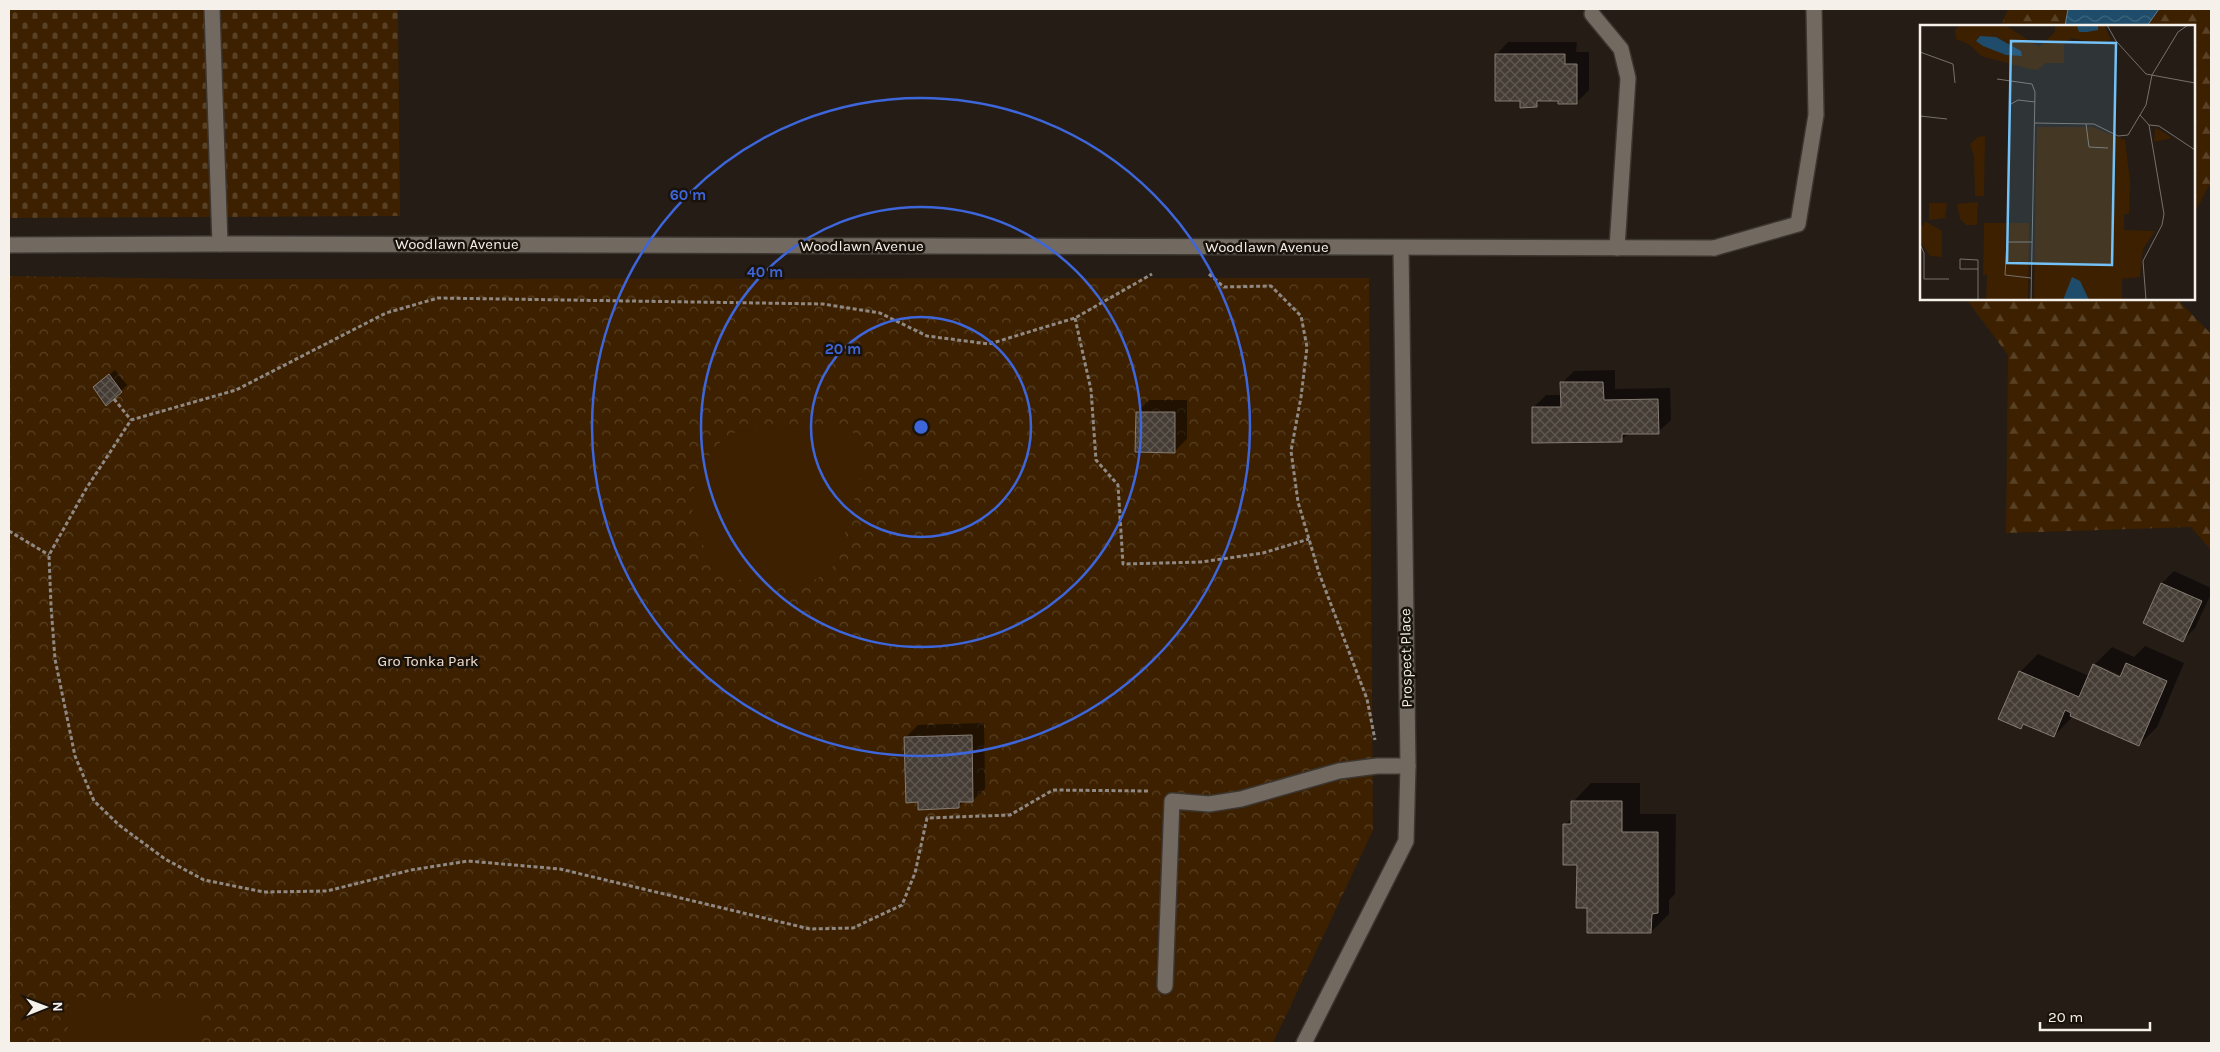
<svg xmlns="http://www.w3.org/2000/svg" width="2220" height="1052" font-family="Karla,sans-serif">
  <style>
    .forest { fill: url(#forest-firs) }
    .cemetery { fill: url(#cemetery-stones) }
    .park { fill: url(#park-crowns) }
    .pitch { fill: #3c2000 }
    .water { fill: url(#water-waves); stroke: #5f7d91 }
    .shadow { fill: #0007; fill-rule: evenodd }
    .building { fill: url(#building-cross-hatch); stroke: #857b73 }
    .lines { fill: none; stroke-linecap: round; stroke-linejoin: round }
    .lane-casing { stroke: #3c3631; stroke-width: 18 }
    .street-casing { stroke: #3c3631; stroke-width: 18 }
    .path { stroke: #908983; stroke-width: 3; stroke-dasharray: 4 2.5; stroke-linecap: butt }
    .lane { stroke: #726961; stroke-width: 15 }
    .street { stroke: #726961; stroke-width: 15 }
    .ring { fill: none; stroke: #3e66db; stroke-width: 2.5 }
    .labels { text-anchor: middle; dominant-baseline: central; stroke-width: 5; stroke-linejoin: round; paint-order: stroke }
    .street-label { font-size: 15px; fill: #f6f0eb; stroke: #1a130c }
    .park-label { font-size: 15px; fill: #f3e0d0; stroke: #1a130c }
    .inset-road { fill: none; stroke: #78716b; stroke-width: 1 }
    .view { fill: #73c1f6; fill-opacity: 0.15; stroke: #73c1f6; stroke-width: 2.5 }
    .inset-edge { fill: none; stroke: #f6f0eb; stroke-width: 2.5 }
    .centre { fill: #3e66db; stroke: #1a130c; stroke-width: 2.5 }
    .ring-label { font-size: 15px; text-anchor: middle; font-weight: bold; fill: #3e66db; stroke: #1a130c; stroke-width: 5; stroke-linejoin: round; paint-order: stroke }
  </style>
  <defs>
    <pattern id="forest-firs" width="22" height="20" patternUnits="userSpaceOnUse" patternTransform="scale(1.25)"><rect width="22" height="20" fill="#3c2000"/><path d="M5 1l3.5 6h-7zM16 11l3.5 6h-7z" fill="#594125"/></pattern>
    <pattern id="cemetery-stones" width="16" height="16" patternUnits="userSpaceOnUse" patternTransform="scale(1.25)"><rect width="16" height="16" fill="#3c2000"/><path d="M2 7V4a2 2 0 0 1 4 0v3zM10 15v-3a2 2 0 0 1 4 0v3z" fill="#594125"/></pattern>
    <pattern id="park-crowns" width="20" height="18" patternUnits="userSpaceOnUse" patternTransform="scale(1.25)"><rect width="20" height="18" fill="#3c2000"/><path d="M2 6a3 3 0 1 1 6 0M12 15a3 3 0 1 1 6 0" fill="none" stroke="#594125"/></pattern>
    <pattern id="water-waves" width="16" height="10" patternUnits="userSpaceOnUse" patternTransform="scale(1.25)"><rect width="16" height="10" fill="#1e4c6a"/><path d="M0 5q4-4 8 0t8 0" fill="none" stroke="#3f667f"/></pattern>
    <pattern id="building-cross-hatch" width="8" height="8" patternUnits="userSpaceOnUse" patternTransform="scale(1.25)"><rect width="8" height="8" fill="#453d35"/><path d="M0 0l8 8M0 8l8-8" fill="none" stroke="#605952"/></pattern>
  </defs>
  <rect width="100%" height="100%" fill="#241c15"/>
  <g class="forest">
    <path d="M2008 9H2068L2065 26H2001Z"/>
    <path d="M2159 9H2211V182L2194 214V26H2147Z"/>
    <path d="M1966 299H2177L2211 334V550L2191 527 2006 533 2008 355Z"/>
  </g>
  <path class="cemetery" d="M9 9H398L400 216 9 218Z"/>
  <path class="park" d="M9 276 207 279 1369 278 1373 830 1273 1043H9Z"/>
  <g class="pitch">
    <path d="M824 424H846L868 452C860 480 852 508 844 536 842 544 841 558 835 564 825 576 811 583 796 586 724 603 663 522 707 459 713 450 722 437 734 433 741 431 752 431 760 430 781 428 803 426 824 424Z"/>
    <path d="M69 997 200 1000 198 1043H67Z"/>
  </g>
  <path class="water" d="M2068 9H2159L2147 26H2065Z"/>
  <g class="shadow">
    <path d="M1508 42H1577L1576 52H1589V90L1576 103 1542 100 1536 106 1521 100 1496 55Z"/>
    <path d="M115 370 127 385 121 391 101 382Z"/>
    <path d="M1615 370V389L1670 388 1671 420 1658 432 1629 433 1621 440 1533 408 1546 395H1562V383L1574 371Z"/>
    <path d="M1149 400H1187V439L1174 452 1137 412Z"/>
    <path d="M2174 571 2211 588V594L2195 628 2183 640 2144 622 2162 583Z"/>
    <path d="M2145 646 2184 663 2157 727 2139 745 2073 716 2054 736 2025 723 2020 728V672L2038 654 2089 676 2094 665 2112 647 2134 657ZM2100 666 2127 678 2126 680 2100 669Z"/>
    <path d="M984 723 985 789 972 801H964L959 807 919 801 906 737 918 725Z"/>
    <path d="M1591 783H1640V814H1676L1675 894 1669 900V914L1651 932 1588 907 1578 864 1565 825 1573 817V802Z"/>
  </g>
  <g class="building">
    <path d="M1495 54H1565V64H1577V104H1558V101H1537V107L1520 108V101H1495Z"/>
    <path d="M109 374 122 392 106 406 93 387Z"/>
    <path d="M1560 382H1603L1604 400 1658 399 1659 434H1622V442L1532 443V407H1561Z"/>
    <path d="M1136 412H1175V453L1135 452Z"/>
    <path d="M2161 583 2202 601 2183 642 2143 623Z"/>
    <path d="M2126 663 2167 681 2139 746 2070 716 2071 713 2065 710 2054 737 2023 724 2021 729 1998 719 2019 671 2079 697 2093 664 2120 677Z"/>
    <path d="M972 735 973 802H959V808L918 810V802L906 803 904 737Z"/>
    <path d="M1571 801H1622V832H1658V913L1652 914 1651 933H1587V908H1576L1577 865H1563V824H1571Z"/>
  </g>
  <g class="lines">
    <defs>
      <g id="lane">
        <path d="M212 9 220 244"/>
        <path d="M1592 14 1621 49 1628 78 1617 248"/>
        <path d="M1714 248 1798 224 1816 115 1814 9"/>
        <path d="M1165 986 1172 801 1209 804 1241 799 1339 771 1377 766H1408"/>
      </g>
      <g id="street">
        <path d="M9 245 220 244 1714 248"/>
        <path d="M1304 1043 1406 841 1408 766 1401 248"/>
      </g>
    </defs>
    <use href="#lane" class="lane-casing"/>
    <use href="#street" class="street-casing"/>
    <g class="path">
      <path d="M1209 274 1224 287 1271 286 1301 316 1307 347 1301 397 1291 451 1298 502 1319 573 1367 699 1375 740"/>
      <path d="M1075 318 1091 390 1096 460 1118 485 1123 564 1201 562 1263 553 1309 539"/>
      <path d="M114 399 131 420"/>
      <path d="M9 531 49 555"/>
      <path d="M1148 791 1053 790 1010 815 927 818 915 873 902 905 853 928 810 929 560 869 468 861 411 870 327 891 264 892 204 880 165 859 119 825 94 801 75 756 55 659 51 606 49 555 86 489 131 420 236 390 386 313 438 298 823 304 880 313 927 336 989 344 1075 318 1152 274"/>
    </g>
    <use href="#lane" class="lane"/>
    <use href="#street" class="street"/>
  </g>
  <g class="ring">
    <circle cx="921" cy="427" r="110"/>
    <circle cx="921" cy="427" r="220"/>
    <circle cx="921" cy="427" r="329"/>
  </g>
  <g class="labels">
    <g class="street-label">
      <text x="457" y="244">Woodlawn Avenue</text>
      <text x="862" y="246">Woodlawn Avenue</text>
      <text x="1267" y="247">Woodlawn Avenue</text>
      <text transform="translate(1406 658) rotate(-91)">Prospect Place</text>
    </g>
    <g class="park-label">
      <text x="428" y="661">Gro Tonka Park</text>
    </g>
  </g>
  <g transform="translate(1920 25)">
    <rect width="275" height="275" fill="#241c15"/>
    <path d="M40 0H85L119 22 135 7V0L157 1V4L184 0 191 15 176 18 152 13 144 20V38H126L117 45 110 44 61 31 50 20 36 14 35 5ZM76 12 101 26 102 31 86 30 71 23ZM235 103 238 104 252 113 234 117ZM65 111 64 171H55L54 131 50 119 58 112Z" fill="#3c2000" fill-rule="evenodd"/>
    <path d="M64 198H109L108 275H66L67 250H63Z" fill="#3c2000"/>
    <path d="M117 102H172L205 115 210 157 209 189H204V205L235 206 223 224 220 252 202 254V275H114ZM5 196 22 206V232L10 231 0 216V200L3 201Z" fill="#3c2000"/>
    <path d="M131 161a8 8 0 1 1 16 0a8 8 0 1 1-16 0ZM58 177 57 200H46L40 194 37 179ZM9 178H27L25 193 9 195Z" fill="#3c2000"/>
    <path d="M178 0V5L167 7H159L157 1ZM60 11 76 12 101 26 102 31 86 30 63 21 56 16ZM152 252 160 256 169 275H143Z" fill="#1e4c6a"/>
    <path class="inset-road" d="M187 0 196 16 226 49 275 58M0 27 33 39 35 58M77 54 112 59 115 67 111 275M91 79 98 75 115 77M220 90 229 100 244 189 242 200 223 236 226 275M0 91 27 94M114 98 174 99 198 111 208 110 226 80 232 50 258 7 268 0M166 99 169 122 188 123M229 100 239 101 275 125M0 219 4 228V254H29M58 244H40V234L58 235V275M111 253 85 250 87 217H112"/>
    <path class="view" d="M91 16 196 18 192 240 87 238Z"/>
    <rect width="275" height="275" class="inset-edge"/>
  </g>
  <circle cx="921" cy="427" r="8" class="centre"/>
  <g class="ring-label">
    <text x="688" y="200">60 m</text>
    <text x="765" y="277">40 m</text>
    <text x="843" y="354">20 m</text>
  </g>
  <rect width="2220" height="1052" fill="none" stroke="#f6f0eb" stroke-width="20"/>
  <g transform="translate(45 1007) rotate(89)" stroke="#1a130c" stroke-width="4" paint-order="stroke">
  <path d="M0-4L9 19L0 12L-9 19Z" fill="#f6f0eb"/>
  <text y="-8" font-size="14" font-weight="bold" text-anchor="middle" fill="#f6f0eb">N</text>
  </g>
  <path d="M2040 1022v8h110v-8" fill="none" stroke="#f6f0eb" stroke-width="2.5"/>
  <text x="2048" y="1022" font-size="15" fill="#f6f0eb" stroke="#1a130c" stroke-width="4" paint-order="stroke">20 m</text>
</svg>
